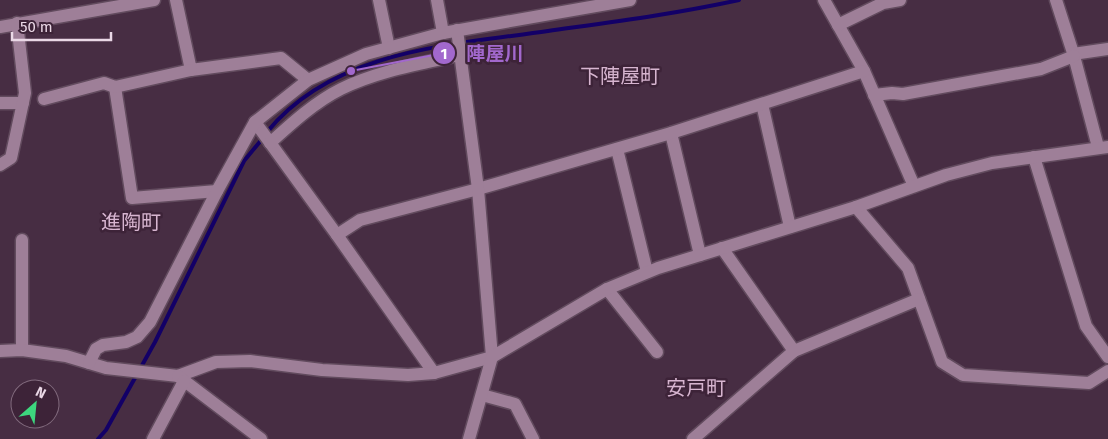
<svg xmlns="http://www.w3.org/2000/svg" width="1108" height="439" font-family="'Fira Sans','Noto Sans JP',sans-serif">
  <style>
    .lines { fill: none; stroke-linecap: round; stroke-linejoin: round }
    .stream { stroke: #130067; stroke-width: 4 }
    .minor-casing { stroke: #624b5e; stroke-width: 15 }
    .tertiary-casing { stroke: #624b5e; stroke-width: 15 }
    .minor { stroke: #9e7f98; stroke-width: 12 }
    .tertiary { stroke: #9e7f98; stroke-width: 12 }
    .labels { text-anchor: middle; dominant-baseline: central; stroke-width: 5; stroke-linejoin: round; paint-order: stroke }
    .quarter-label { font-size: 20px; fill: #d7b5d0; stroke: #3d2338 }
    .leader { fill: none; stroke: #a268cd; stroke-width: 2 }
    .callout-dot { fill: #a268cd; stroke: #3d2338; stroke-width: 2 }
    .mark-label { font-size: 15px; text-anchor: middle; font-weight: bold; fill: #fff }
    .callout-label { font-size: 19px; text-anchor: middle; font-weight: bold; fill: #a268cd; stroke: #3d2338; stroke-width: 5; stroke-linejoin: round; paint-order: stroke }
  </style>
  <rect width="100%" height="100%" fill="#472d43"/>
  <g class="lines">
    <g class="stream">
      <path d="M267 132C333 50 451 45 548 31 612 22 675 14 739 0"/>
      <path d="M98 439 106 430 155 342 244 161 263 138"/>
    </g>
    <defs>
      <g id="minor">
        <path d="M176 0 191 70 281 58 308 80"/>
        <path d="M379 0 389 48"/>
        <path d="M437 0 443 33"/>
        <path d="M824 0 864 71 914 186"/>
        <path d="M1056 0 1074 56 1098 147"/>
        <path d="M838 25 883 3 900 0"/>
        <path d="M0 27 154 0"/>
        <path d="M1073 54 1108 49"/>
        <path d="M115 87 132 198 217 191"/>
        <path d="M874 95 892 93 903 94 1041 69 1074 56"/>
        <path d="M44 99 104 83 115 87 191 70"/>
        <path d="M0 103H23"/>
        <path d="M762 104 790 227"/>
        <path d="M255 122 337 235 434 373"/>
        <path d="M671 133 700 255"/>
        <path d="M270 143C292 123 315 102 341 89 378 71 420 64 460 55"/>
        <path d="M617 149 647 272"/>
        <path d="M1034 157 1086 326 1108 357"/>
        <path d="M0 165 11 158 25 93 17 23"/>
        <path d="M856 207 908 268 942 362 963 375 1089 383 1108 371"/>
        <path d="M337 235 360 220 478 189 671 133 864 71"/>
        <path d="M722 248 794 351"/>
        <path d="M607 289 657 352"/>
        <path d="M22 350V240"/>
        <path d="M0 351 22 350 66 356 106 368 178 376 216 362 250 361 322 370 408 375 434 373 492 357 478 189 457 30"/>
        <path d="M89 363 96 349 103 345 126 342 137 337 150 322 217 191 255 122 308 80 366 54 443 33 630 0"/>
        <path d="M178 376 261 439"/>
        <path d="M482 395 515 404 533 439"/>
        <path d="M153 439 184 381"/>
        <path d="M693 439 794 351 919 299"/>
      </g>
      <path id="tertiary" d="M469 439 492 357 607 289 658 268 856 207 946 175 992 163 1108 147"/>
    </defs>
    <use href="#minor" class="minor-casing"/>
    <use href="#tertiary" class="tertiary-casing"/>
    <use href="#minor" class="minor"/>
    <use href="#tertiary" class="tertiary"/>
  </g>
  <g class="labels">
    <g class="quarter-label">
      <text x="620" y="76">下陣屋町</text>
      <text x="131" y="222">進陶町</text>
      <text x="696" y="388">安戸町</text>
    </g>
  </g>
  <path class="leader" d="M351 71L444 53"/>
  <g class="callout-dot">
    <circle cx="351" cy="71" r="5"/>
    <circle cx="444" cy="53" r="12"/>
  </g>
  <g class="mark-label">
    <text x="444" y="59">1</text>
  </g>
  <g class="callout-label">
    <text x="495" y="60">陣屋川</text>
  </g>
  <g transform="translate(35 404) rotate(27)"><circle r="24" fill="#3d2338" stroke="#826b7e"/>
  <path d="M0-4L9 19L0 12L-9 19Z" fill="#3dd77e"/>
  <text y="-8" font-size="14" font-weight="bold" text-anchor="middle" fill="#ead8e6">N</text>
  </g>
  <path d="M12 32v8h99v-8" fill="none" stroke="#ead8e6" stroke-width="2.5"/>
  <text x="20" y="32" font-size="15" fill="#ead8e6" stroke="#3d2338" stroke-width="4" paint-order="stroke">50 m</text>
</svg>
